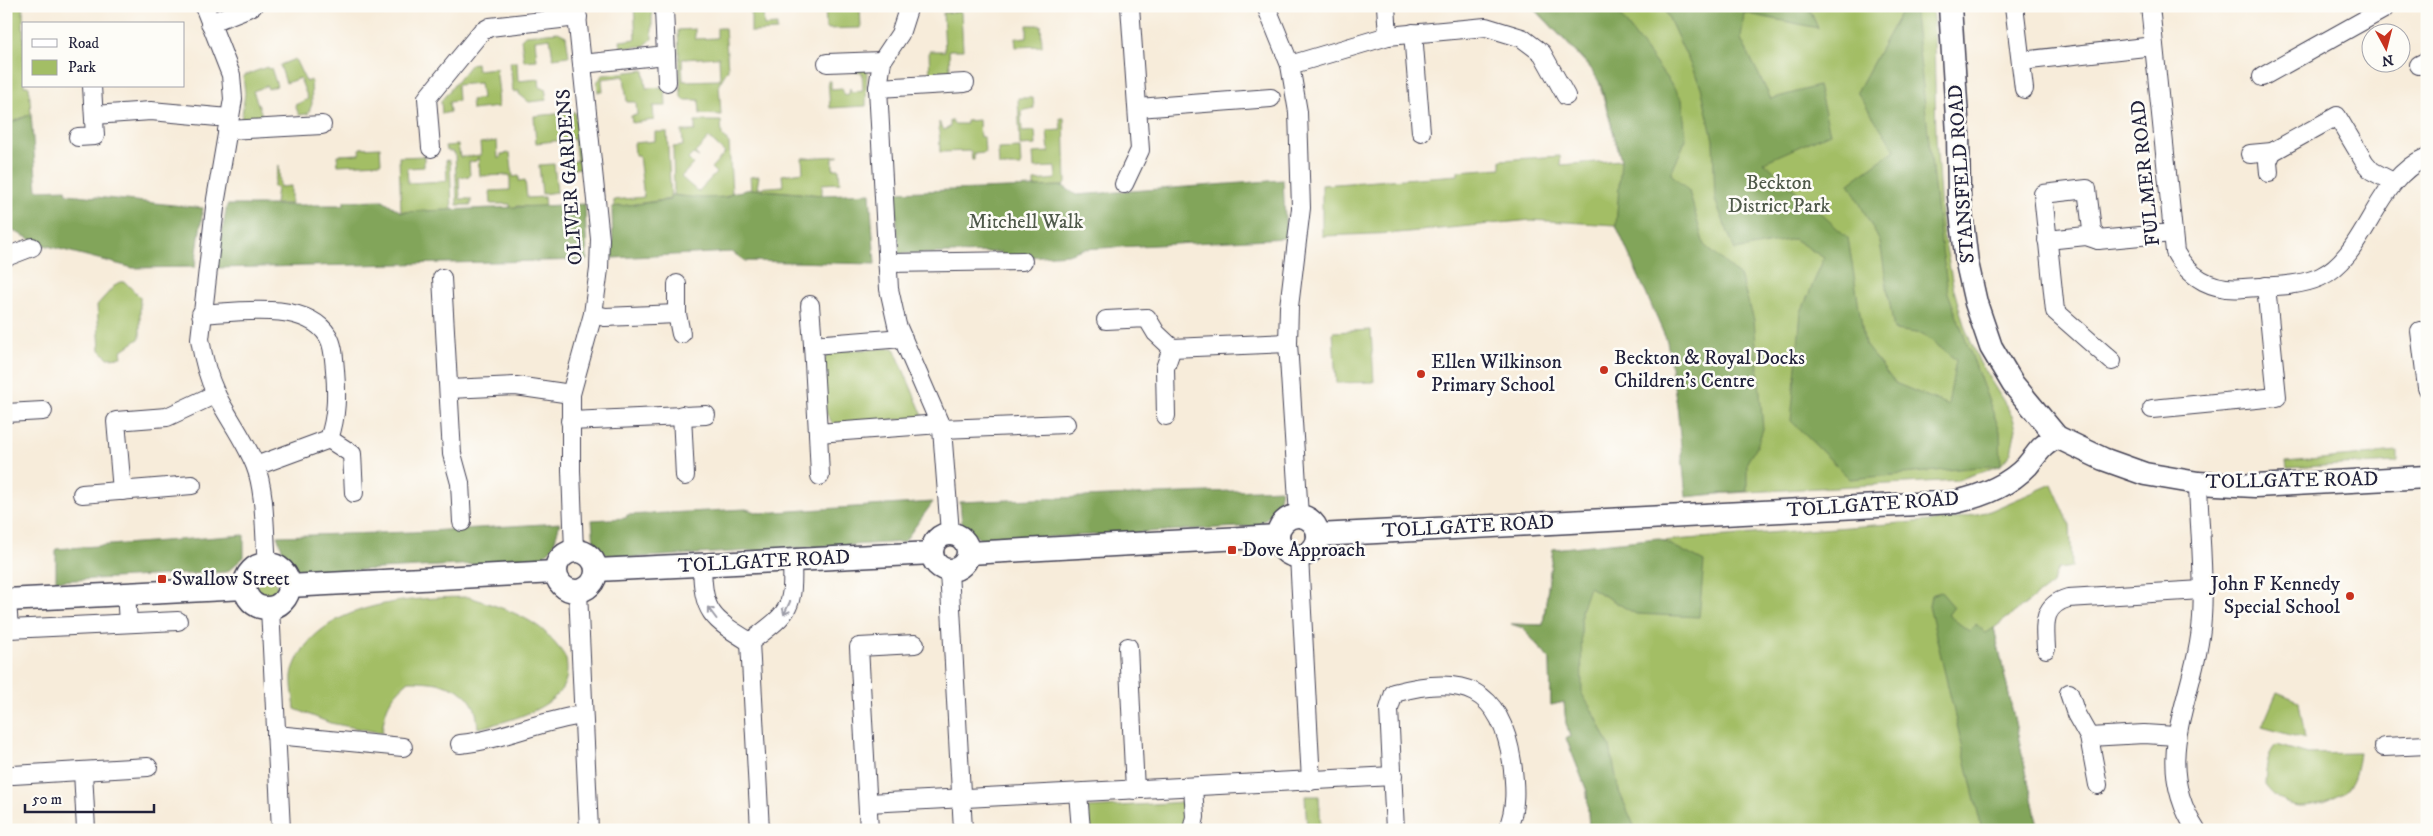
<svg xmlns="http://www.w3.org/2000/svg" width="2433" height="836" font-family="'IM FELL DW Pica',serif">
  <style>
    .green { fill: #a3be65; stroke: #627050; fill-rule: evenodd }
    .forest { fill: #82a55a; stroke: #52644a }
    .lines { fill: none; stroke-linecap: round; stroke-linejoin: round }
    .minor-casing { stroke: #424053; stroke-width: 20 }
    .tertiary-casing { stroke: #424053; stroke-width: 25 }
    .minor { stroke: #fff; stroke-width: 18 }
    .tertiary { stroke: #fff; stroke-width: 22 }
    .oneway { stroke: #9c9ca7 }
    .poi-dot { fill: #c8321e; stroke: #fdfcf7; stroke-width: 2 }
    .labels { text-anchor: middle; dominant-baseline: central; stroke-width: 5; stroke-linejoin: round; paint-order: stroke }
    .street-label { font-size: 20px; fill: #22223b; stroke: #fdfcf7 }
    .park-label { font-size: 20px; fill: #4f594a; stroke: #fdfcf7 }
    .poi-label { font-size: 20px; fill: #22223b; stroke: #fdfcf7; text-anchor: start }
  </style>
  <rect width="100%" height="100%" fill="#fdfcf7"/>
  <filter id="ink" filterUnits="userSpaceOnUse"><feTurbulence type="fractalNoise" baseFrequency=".02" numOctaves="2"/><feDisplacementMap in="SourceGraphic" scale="10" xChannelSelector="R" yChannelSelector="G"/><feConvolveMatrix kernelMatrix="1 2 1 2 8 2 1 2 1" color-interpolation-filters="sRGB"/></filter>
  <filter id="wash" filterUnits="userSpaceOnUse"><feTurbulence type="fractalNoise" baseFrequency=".0096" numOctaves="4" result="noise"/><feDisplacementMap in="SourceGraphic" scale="20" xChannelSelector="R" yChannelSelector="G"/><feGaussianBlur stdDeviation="1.12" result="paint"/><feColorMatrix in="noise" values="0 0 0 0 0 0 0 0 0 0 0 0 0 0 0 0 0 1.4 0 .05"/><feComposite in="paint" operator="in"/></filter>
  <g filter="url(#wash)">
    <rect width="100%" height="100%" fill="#f7ecda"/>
    <g class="green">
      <path d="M6 6H23L24 86H29L31 114 6 125Z"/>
      <path d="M634 6H652V39L644 46 621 48 620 41 636 39Z"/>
      <path d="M825 6H860L861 28 826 29Z"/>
      <path d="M1532 6H1932L1934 32 1936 138 1942 227 1954 290 1965 328 1980 363 2012 415 2016 428 2011 453 2001 465 1958 480 1714 494 1667 341 1616 225 1531 220 1398 233 1322 236V185L1458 175V171L1501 168V160L1560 156 1561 165 1621 160 1597 75Z"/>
      <path d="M763 12 764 26 777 25V31L751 32V13Z"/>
      <path d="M961 12 963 50H949L950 72 945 77 930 78 929 51H945L943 13Z"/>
      <path d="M1027 25H1041L1042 46 1016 47 1015 38 1027 37Z"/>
      <path d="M717 28H725L728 69 719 84 721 115 700 114 699 100H684L681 97 678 30 695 29V39L717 38ZM719 57 720 80 683 81 682 59Z"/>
      <path d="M558 32 566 36 569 56 553 58 550 38 535 40 537 60 524 61 521 39 525 35Z"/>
      <path d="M295 59 306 82 311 80 312 104 308 114 299 115 295 105 308 99 300 78 286 83 280 65Z"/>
      <path d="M510 62H517L518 81 539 79 540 88H545L547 100 529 102 519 94V91L513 92Z"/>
      <path d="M476 63 477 70 496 68 499 93 497 94 498 107 472 110 471 100 482 98 480 83 457 85 458 101 449 102 450 112 442 114 441 101 471 64Z"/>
      <path d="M267 67 268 69 271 68 277 86 268 89 267 86 253 91 264 120 241 122 245 93 243 76Z"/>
      <path d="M855 69H867L866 106 830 108 828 81H831V89L842 88 844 95 849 94 850 88 851 92 863 91 862 72H855Z"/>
      <path d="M644 70 646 88 665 87 666 106H653L654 120 632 123 631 116 637 115 636 102H627L624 76 602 79 603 92H598L597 82 603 75Z"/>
      <path d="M1033 98 1034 108 1021 111 1022 132 1035 131 1036 145 1020 146 1018 98Z"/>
      <path d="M575 112 581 168 566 170 565 163 577 161 574 139 536 143 534 116Z"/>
      <path d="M1060 118H1064L1066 183 1063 186 1034 187V181L1056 179 1055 167 1034 168 1033 153 1049 152 1047 131 1061 130Z"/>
      <path d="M979 120 980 137H984L985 153 974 154V160H972L971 151 940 152 939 122 944 130 950 127V121H953V124H966V121Z"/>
      <path d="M695 121H721L722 135 729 143 732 193C719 204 690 197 674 195L673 147 683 146 682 131H695ZM709 138 725 153 711 168 716 173 698 192 681 177 693 164 688 159 693 154 699 157 695 153Z"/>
      <path d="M655 132H667L671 199 614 207V200L644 197 639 156H635L634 143 655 141Z"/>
      <path d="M497 141 498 158H501V154L510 153 513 177 519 176V181L525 180 527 198 544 197 545 207 516 206V208H510V204H491L490 191 510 190V175L480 176 478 157 476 161 469 162 470 176 459 177 460 199H471V205H457L455 153 446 150 445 146 458 145 460 157 481 155 480 143Z"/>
      <path d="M380 147 381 163 338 165 337 155 360 154V148Z"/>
      <path d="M1020 148 1021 166H999L998 149Z"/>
      <path d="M424 156V167L407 168 408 183 447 181 446 160 450 161 452 210 401 212 399 157Z"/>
      <path d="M839 156 833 158V169H839L840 183 822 184V195L751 189 750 177 759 176 757 188 783 186 782 175 803 172 802 158Z"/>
      <path d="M554 164 557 192 542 194 539 165Z"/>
      <path d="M279 165 280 187 291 186V204H275L277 188 273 187Z"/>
      <path d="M120 282H125L140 297V338L121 351 122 357 108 358 100 350 97 305 116 284Z"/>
      <path d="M1371 330 1374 382 1336 383 1333 332Z"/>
      <path d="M894 348 924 418 833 424 826 413 823 363 827 355 834 351Z"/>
      <path d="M2398 452V461L2396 462 2287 468 2286 462Z"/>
      <path d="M2052 484 2070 525 2072 567 2058 569 2052 584 1994 628 2039 830H1589L1587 791 1566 738 1570 737 1566 723 1564 702 1551 705 1550 660 1523 628 1511 624 1543 625 1553 549 1955 519 1990 511Z"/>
      <circle cx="267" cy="587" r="10"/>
      <path d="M469 597C493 605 518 612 539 627 546 632 552 640 558 647 565 655 567 659 567 670 569 707 506 722 478 728 477 721 477 711 473 705 462 683 431 681 409 681 389 698 385 707 382 733L330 723 295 709C294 698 289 678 294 667 319 601 410 598 469 597Z"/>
      <path d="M2277 692 2299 701 2305 739 2262 727Z"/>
      <path d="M2276 745 2308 754 2359 753C2357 765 2356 779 2347 789 2344 793 2338 795 2334 797 2307 811 2283 810 2265 785 2266 771 2266 755 2276 745Z"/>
      <path d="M1305 796H1319L1321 830H1307Z"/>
      <path d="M1184 802 1185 818 1183 830H1091L1088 808Z"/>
    </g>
    <g class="forest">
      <path d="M1532 6H1613L1682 99 1686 139 1671 174 1689 191 1704 245 1740 276 1754 320 1763 429 1757 446 1747 462V491L1686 497 1677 406 1667 341 1616 225 1621 160 1601 85 1588 64Z"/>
      <path d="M1663 6H1808L1818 28 1744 13 1741 39 1771 99 1818 86 1830 133 1764 162 1848 238 1865 345 1895 383 1948 405 1956 360 1923 334 1894 330 1880 242 1849 183 1895 150 1857 92 1904 6H1914L1937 213 1948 293 2000 431 2001 465 1850 479 1791 421 1801 312 1824 258 1794 239 1735 250 1715 200 1713 140 1701 87Z"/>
      <path d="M31 114 37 190 66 189 67 194 203 208 195 267 133 268 40 244 6 227V125Z"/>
      <path d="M1283 180 1286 238 1082 249 1068 254 1001 259V252L899 254 895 192 1063 186 1076 195Z"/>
      <path d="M751 189 822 195 870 193 875 264 745 261 732 252 613 258 612 207 670 200V195L702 198 727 197 732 193Z"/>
      <path d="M383 200 401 212 585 204 587 260 216 268 227 205H344V201Z"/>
      <path d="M1281 489 1277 509 1257 526 982 541 962 525 960 502Z"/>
      <path d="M933 502 904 542 611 559 594 543 592 520 626 518 627 515 746 509 760 513Z"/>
      <path d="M560 523 553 547 539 561 299 573 286 559 277 536 412 532Z"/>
      <path d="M244 535V557L227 572 56 581V549Z"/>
      <path d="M1658 538 1704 562 1699 617 1636 614 1589 587 1581 611 1582 694 1596 717 1610 747 1619 791 1636 830H1589L1587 791 1566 738 1570 737 1566 723 1564 702 1551 705 1550 660 1523 628 1511 624 1543 625 1553 549Z"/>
      <path d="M1941 592 1954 607 1948 615 1969 631 1976 624 1986 633 1994 628 2039 830H1982L1929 606 1931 595Z"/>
    </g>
  </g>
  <g filter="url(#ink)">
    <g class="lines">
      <defs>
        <g id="minor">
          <path d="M204 6 231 75 233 99 216 199 200 339C203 358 208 377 216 394 228 418 245 440 255 465 266 492 264 534 267 564"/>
          <path d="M909 6 900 34 882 61 878 88 889 289 897 325 942 429 950 533"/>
          <path d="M1266 6 1290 65 1298 112 1301 208 1289 307 1288 343 1299 516"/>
          <path d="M1386 6 1388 36"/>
          <path d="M2014 6 2024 89"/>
          <path d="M2150 6 2175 252C2190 279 2214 291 2244 288 2268 286 2298 287 2320 277 2367 255 2374 179 2427 157"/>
          <path d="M210 23 253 6"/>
          <path d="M1413 33 1421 132"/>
          <path d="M666 55 667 82"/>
          <path d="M2021 61 2154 46"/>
          <path d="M827 63 882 61"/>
          <path d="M582 64 666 55 664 9"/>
          <path d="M1290 65 1388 36 1486 27 1522 38 1542 53 1566 96"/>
          <path d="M2419 65 2427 61"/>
          <path d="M2262 77 2384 9 2382 6"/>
          <path d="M878 88 965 83"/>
          <path d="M1138 108 1271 98"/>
          <path d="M94 115 151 111 229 118"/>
          <path d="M227 130 322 125"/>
          <path d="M78 137 95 136 92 86"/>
          <path d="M431 148 427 98 481 32 490 27 578 17"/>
          <path d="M2250 154 2272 152 2337 116 2365 163 2372 171 2393 182"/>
          <path d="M2269 173 2268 162 2272 152"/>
          <path d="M1124 184 1140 150 1130 6"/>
          <path d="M2047 240 2086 236 2098 240 2172 233"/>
          <path d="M2098 240 2092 230 2087 189 2043 194 2055 311 2112 361"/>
          <path d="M6 257 32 247"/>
          <path d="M887 263 1023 261"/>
          <path d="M442 278 452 454 460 483 462 522"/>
          <path d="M677 284V314L681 334"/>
          <path d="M810 305 813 345"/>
          <path d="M201 314C236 312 306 300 328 336 334 346 334 360 335 370 337 394 337 416 329 439L256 466"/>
          <path d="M593 314 605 317 677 314"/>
          <path d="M1106 320 1147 318 1156 333 1172 348"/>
          <path d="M2420 331 2427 388"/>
          <path d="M903 338 813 345 818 433 940 424"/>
          <path d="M449 389 516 386 571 394"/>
          <path d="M2152 409 2277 397 2266 286"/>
          <path d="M6 413 43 411"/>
          <path d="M682 415 685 476"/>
          <path d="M1166 416 1165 368 1172 348 1288 343"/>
          <path d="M570 421 706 415"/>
          <path d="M942 429 1066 424"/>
          <path d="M818 433 820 476"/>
          <path d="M329 439 352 454 354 493"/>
          <path d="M122 491 116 421 167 417 216 394"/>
          <path d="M82 494 192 485"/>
          <path d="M574 551 571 470V394L593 314 599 269 600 239 576 6"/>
          <path d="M1299 556 1311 781"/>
          <path d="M702 565C703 613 711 618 750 642"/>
          <path d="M949 571 963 830"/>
          <path d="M578 592 589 830"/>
          <path d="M126 593 128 623"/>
          <path d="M7 600 9 629 178 621"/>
          <path d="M270 608 281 830"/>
          <path d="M750 642 760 830"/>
          <path d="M750 642C789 612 794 611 792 560"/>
          <path d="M1128 647 1135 790"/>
          <path d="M2046 649C2045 625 2041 606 2068 598L2202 590"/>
          <path d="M2069 693 2076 714 2089 737 2098 785"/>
          <path d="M276 735 403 747"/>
          <path d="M2089 737 2144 734 2176 736"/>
          <path d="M460 744C502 740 541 720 583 715"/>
          <path d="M2384 747 2427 745"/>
          <path d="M83 771 86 830"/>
          <path d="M13 775 148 767"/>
          <path d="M1078 793 1081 830"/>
          <path d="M868 803 1393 776"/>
          <path d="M869 830 859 647 915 644"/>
          <path d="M1192 830 1195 817 1193 787"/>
          <path d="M1395 830 1389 709 1394 693C1462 674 1501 687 1512 762 1515 784 1517 809 1507 830"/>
          <path d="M2196 830C2148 756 2198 694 2202 617 2205 573 2199 527 2198 483"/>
        </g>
        <g id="tertiary">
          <path d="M1950 6 1958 134 1959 196 1967 263 1976 303 1991 347 2013 384 2057 437 2103 459 2145 474 2198 483 2255 486 2427 477"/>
          <circle cx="1298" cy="536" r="20"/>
          <circle cx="950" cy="552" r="18"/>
          <path d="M1318 535 1955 502C1982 496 2008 486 2027 466 2039 452 2039 447 2057 437"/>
          <circle cx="576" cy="571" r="20"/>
          <path d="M969 553 1278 536"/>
          <circle cx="267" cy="586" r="22"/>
          <path d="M597 570 932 553"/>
          <path d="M289 586 555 572"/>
          <path d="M6 600 245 588"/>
        </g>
      </defs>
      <use href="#minor" class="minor-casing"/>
      <use href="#tertiary" class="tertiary-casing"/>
      <use href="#minor" class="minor"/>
      <use href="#tertiary" class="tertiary"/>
    </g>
    <defs><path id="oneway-shaft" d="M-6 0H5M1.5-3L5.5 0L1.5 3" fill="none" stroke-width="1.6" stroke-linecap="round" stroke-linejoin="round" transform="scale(1.25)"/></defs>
    <g class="oneway">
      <use href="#oneway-shaft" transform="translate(787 608) rotate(115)"/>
      <use href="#oneway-shaft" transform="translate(712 613) rotate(-127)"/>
    </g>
  </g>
  <g class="poi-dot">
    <circle cx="1604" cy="370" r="5"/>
    <circle cx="1421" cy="374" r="5"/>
    <rect x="1227" y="545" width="10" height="10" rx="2.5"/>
    <rect x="157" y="574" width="10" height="10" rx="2.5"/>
    <circle cx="2350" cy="596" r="5"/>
  </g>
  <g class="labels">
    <g class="street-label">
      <text transform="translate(2146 173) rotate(-96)">FULMER ROAD</text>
      <text transform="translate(1962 174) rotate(-94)">STANSFELD ROAD</text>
      <text transform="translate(570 177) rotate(-94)">OLIVER GARDENS</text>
      <text transform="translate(2292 481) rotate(-1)">TOLLGATE ROAD</text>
      <text transform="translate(1873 505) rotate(-4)">TOLLGATE ROAD</text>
      <text transform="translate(1468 527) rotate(-3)">TOLLGATE ROAD</text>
      <text transform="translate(764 562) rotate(-3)">TOLLGATE ROAD</text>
    </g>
    <g class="park-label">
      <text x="1779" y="183">Beckton<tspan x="1779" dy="23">District Park</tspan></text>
      <text x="1026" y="222">Mitchell Walk</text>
    </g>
    <g class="poi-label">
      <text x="1614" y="358">Beckton &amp; Royal Docks<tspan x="1614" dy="23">Children's Centre</tspan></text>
      <text x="1431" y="362">Ellen Wilkinson<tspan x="1431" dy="23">Primary School</tspan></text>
      <text x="1242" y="550">Dove Approach</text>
      <text x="172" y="579">Swallow Street</text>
      <text x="2340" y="584" text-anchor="end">John F Kennedy<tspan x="2340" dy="23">Special School</tspan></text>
    </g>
  </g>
  <rect width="2433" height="836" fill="none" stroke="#fdfcf7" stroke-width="25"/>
  <rect x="22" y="22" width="162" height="65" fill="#fdfcf7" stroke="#a5a5ac"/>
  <rect x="32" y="39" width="25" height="8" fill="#ffffff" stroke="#a5a5ac"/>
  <text x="68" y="48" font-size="15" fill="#22223b">Road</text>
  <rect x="32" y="60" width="25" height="15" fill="#a3be65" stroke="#a5a5ac"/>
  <text x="68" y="72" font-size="15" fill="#22223b">Park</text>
  <g transform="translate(2386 48) rotate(173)"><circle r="24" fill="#fdfcf7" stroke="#a5a5ac"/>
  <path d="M0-4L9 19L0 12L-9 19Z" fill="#c8321e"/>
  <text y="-8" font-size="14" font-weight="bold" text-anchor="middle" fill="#22223b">N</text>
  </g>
  <path d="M25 804v8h129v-8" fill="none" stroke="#22223b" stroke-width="2.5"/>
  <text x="32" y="804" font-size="15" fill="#22223b" stroke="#fdfcf7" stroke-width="4" paint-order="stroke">50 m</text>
</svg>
